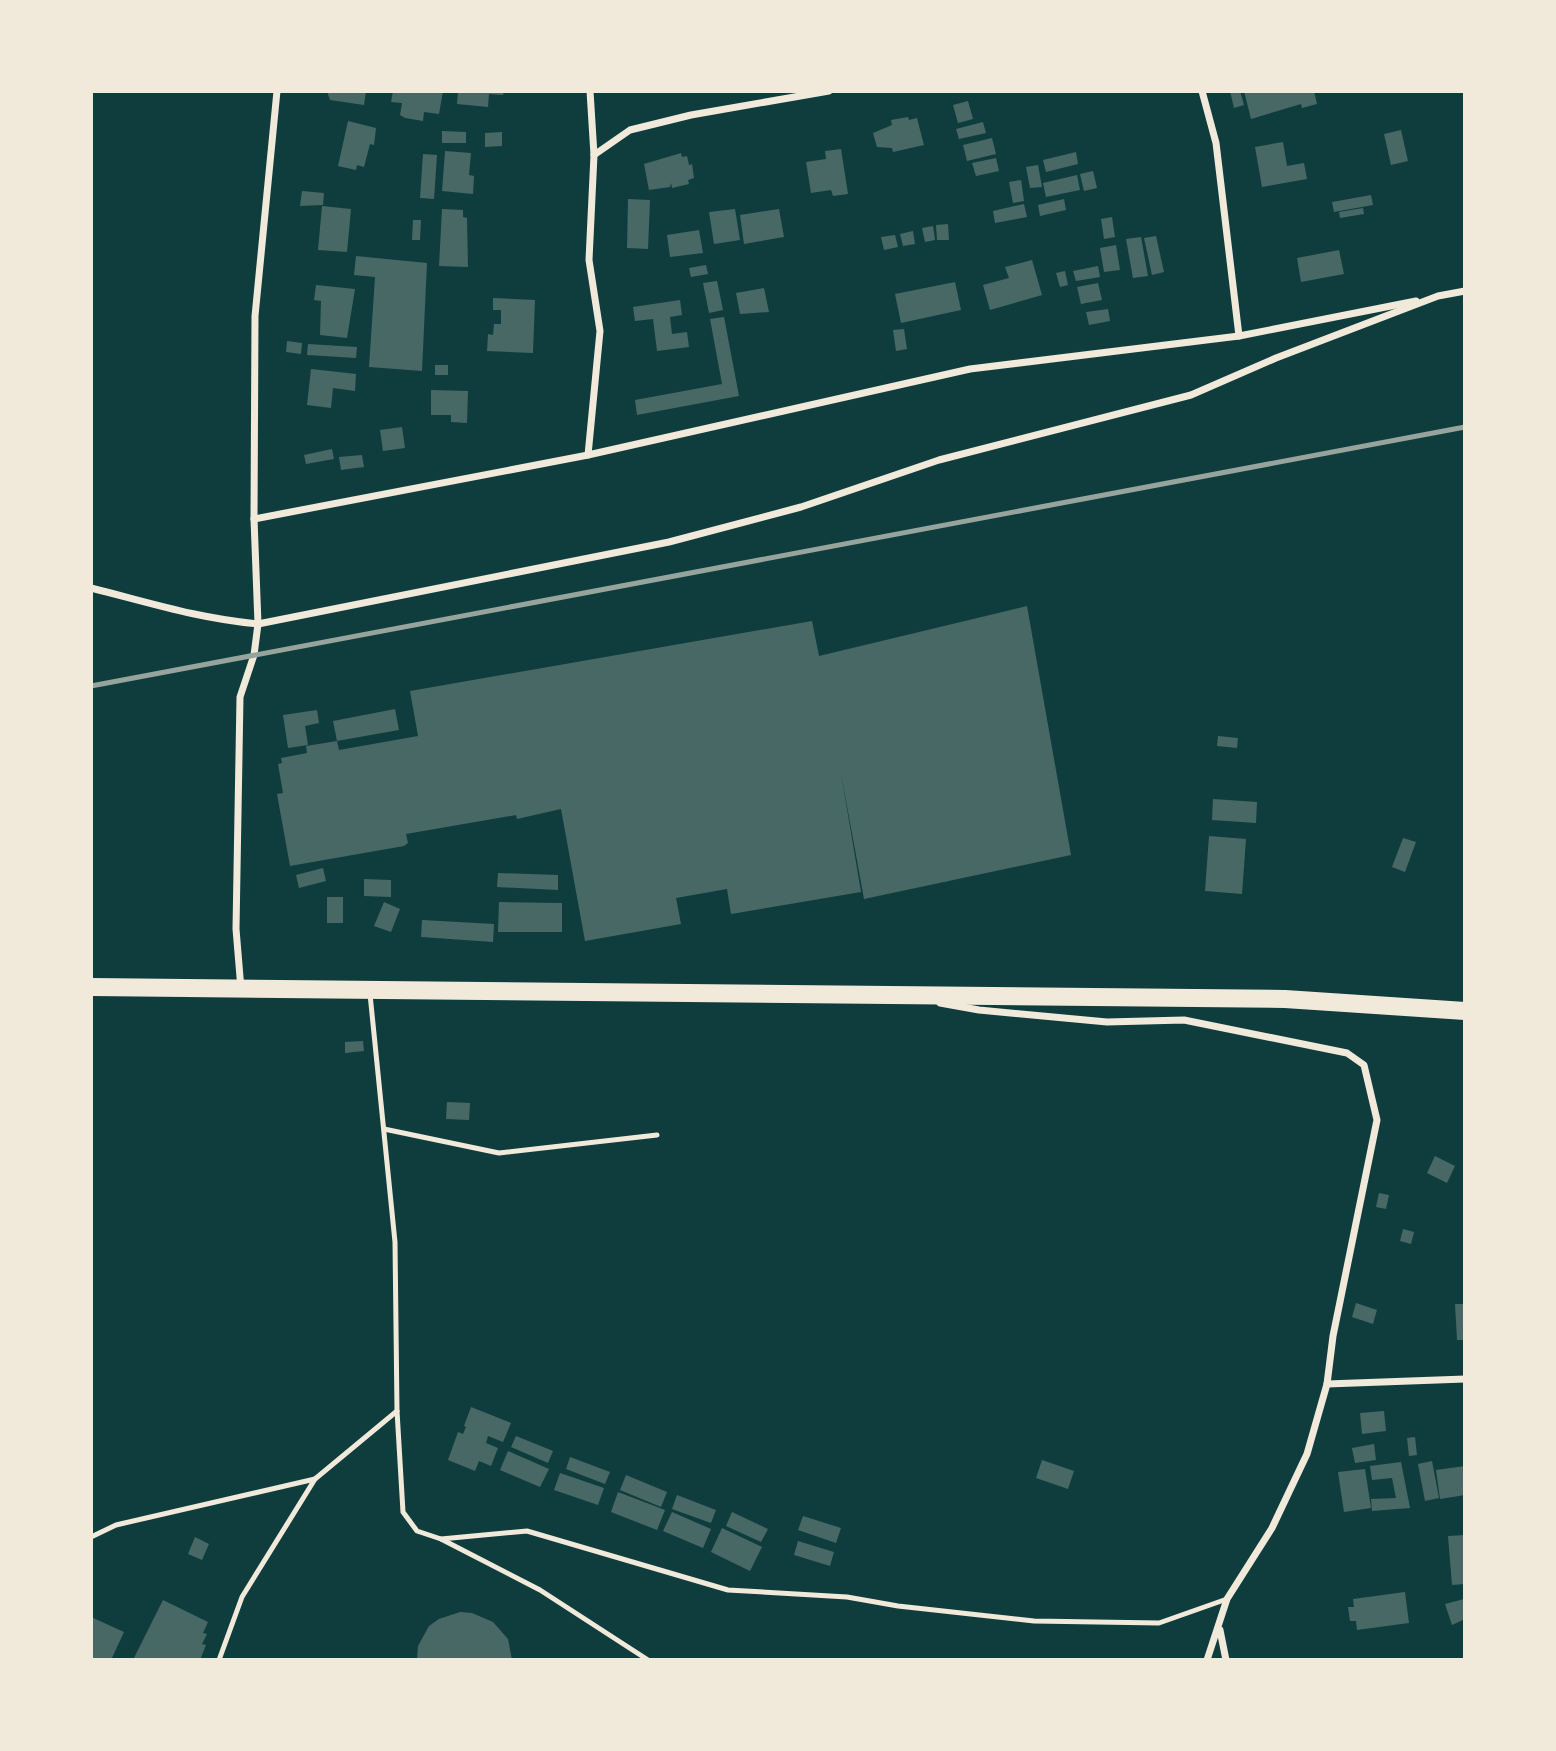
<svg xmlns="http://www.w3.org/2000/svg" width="1556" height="1751" font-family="'DM Sans',sans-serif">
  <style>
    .building { fill: #486865 }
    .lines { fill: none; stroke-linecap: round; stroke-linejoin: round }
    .service { stroke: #f1e9da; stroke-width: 5 }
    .minor { stroke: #f1e9da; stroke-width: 7 }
    .trunk { stroke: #f1e9da; stroke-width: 18 }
    .rail { stroke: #97a49c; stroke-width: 5 }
  </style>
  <rect width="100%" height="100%" fill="#0f3d3e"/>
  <g class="building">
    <path d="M327 91H366L364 105 330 100Z"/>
    <path d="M393 91H443L439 114 424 112 423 121 405 118 400 115 402 103 391 102Z"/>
    <path d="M458 91H504L503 95 489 94 488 107 457 104Z"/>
    <path d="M1230 91H1240L1244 105 1234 108Z"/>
    <path d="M1244 91H1314L1317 104 1302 108 1301 104 1251 119Z"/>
    <path d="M968 101 973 119 958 123 953 105Z"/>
    <path d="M908 117 909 120 917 118 924 145 893 152 892 148 877 147 873 133 892 125 891 120Z"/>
    <path d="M348 121 376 128 374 145 370 144 364 167 357 165 356 170 338 166Z"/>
    <path d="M983 122 986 133 959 139 956 129Z"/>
    <path d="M1401 130 1408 161 1391 165 1384 134Z"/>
    <path d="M442 131 466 132V143H442Z"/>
    <path d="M502 132V146L485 147V133Z"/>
    <path d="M992 138 996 154 967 161 963 145Z"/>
    <path d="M1283 142 1287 166 1304 163 1307 179 1262 187 1255 147Z"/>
    <path d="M841 149 848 194 833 196 831 190 811 193 806 162 826 159 825 151Z"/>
    <path d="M445 151 471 153 469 175 474 176 473 194 442 191Z"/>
    <path d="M1076 152 1078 164 1046 172 1043 160Z"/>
    <path d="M681 153 682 157 687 156 689 165 692 164 694 178 688 180 689 184 672 188 671 183 670 187 649 190 644 164Z"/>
    <path d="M423 154 437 155 434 199 420 198Z"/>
    <path d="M996 158 999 171 976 176 972 163Z"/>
    <path d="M1038 165 1042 187 1030 188 1026 167Z"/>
    <path d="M1093 171 1097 188 1084 191 1080 174Z"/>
    <path d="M1077 175 1080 190 1046 197 1043 183Z"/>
    <path d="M1021 180 1024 201 1013 203 1009 182Z"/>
    <path d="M302 191 324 193 323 205 300 206Z"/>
    <path d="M1371 195 1373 205 1334 212 1332 202Z"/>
    <path d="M628 199 650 200 648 249 627 248Z"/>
    <path d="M1064 199 1066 210 1040 216 1038 205Z"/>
    <path d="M1024 204 1027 217 995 223 993 211Z"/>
    <path d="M322 206 351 209 347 252 318 250Z"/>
    <path d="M1363 208 1364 214 1340 218 1339 212Z"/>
    <path d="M442 209 463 210V217L467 218 468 267 439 266Z"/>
    <path d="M735 209 740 240 714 244 709 212Z"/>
    <path d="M779 209 784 237 744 244 740 215Z"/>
    <path d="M1112 217 1115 237 1104 239 1101 219Z"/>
    <path d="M413 220H421L420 240H412Z"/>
    <path d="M948 224 949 240H937L936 225Z"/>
    <path d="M933 226 935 240 925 242 922 228Z"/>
    <path d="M699 230 703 253 670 257 667 235Z"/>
    <path d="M913 231 915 244 903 246 900 234Z"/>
    <path d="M895 235 898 247 884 250 881 237Z"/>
    <path d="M1156 236 1164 272 1152 275 1144 238Z"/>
    <path d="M1141 237 1148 276 1133 278 1126 239Z"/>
    <path d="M1116 245 1120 270 1104 272 1100 248Z"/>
    <path d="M1339 250 1344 274 1301 282 1297 258Z"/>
    <path d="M356 256 427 263 422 371 369 367 375 277 354 275Z"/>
    <path d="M1032 260 1042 295 990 310 983 285 1009 278 1005 267Z"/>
    <path d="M706 265 708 274 691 277 689 268Z"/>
    <path d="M1098 266 1100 277 1076 281 1073 271Z"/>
    <path d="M1065 271 1068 285 1060 287 1056 273Z"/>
    <path d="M717 281 723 310 709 313 703 283Z"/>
    <path d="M955 282 961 310 901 323 895 294Z"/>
    <path d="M1098 283 1102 300 1081 304 1077 287Z"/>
    <path d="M316 285 355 289 347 338 320 335 321 301 314 300Z"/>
    <path d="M764 288 769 312 740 314 736 293Z"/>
    <path d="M493 298 535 300 533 353 487 351 488 334 493 335 494 324H501V310H493Z"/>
    <path d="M680 300 682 315 670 317 672 334 687 332 689 347 657 351 653 319 635 321 633 307Z"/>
    <path d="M1108 309 1110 321 1089 325 1086 312Z"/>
    <path d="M724 317 739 396 637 415 635 400 722 384 710 319Z"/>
    <path d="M904 329 907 349 896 351 893 330Z"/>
    <path d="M287 341 302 343 301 354 286 352Z"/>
    <path d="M308 344 357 347 356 358 307 355Z"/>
    <rect x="435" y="365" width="13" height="10"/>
    <path d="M311 369 356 374 355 391 333 388 331 408 307 405Z"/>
    <path d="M431 390 468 391 467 423 451 422V415H431Z"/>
    <path d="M402 427 405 448 383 451 380 430Z"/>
    <path d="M332 449 334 459 306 464 304 455Z"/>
    <path d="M362 455 364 467 341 470 339 457Z"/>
    <path d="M1027 606 1071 855 864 899 841 773 861 892 731 914 727 889 676 898 681 924 585 941 561 809 517 819 516 815 406 834 408 843 404 846 290 866 277 794 283 793 278 764 282 763 281 758 307 753 306 746 337 741 333 721 395 709 399 730 337 741 339 750 418 736 410 691 812 621 819 656Z"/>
    <path d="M317 710 319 723 305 726 308 745 288 748 283 715Z"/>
    <path d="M1218 736 1238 738 1237 748 1217 746Z"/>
    <path d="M1213 799 1257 802 1256 823 1212 820Z"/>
    <path d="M1209 836 1246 839 1242 894 1205 891Z"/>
    <path d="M1403 838 1416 842 1405 872 1392 867Z"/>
    <path d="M323 868 326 881 299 888 296 875Z"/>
    <path d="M498 873 558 875V890L497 887Z"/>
    <path d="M364 879 391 880V897L364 896Z"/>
    <rect x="327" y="897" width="16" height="26"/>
    <path d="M384 902 400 909 391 932 374 926Z"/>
    <path d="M499 902 562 903V932H498Z"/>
    <path d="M422 920 494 924 493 942 421 937Z"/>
    <path d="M363 1041 364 1051 345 1053V1042Z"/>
    <path d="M447 1102 470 1103 469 1120 446 1119Z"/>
    <path d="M1435 1156 1455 1166 1447 1183 1427 1173Z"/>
    <path d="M1379 1193 1389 1195 1386 1209 1376 1207Z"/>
    <path d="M1403 1229 1414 1232 1411 1244 1400 1241Z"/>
    <path d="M1356 1303 1377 1310 1373 1324 1352 1317Z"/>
    <path d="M1455 1304H1465V1340H1457Z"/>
    <path d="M471 1407 511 1423 503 1442 488 1436 486 1443 498 1448 491 1466 479 1461 475 1471 448 1460 458 1432 463 1434 466 1427 464 1426Z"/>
    <path d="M1384 1411 1386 1431 1362 1434 1360 1413Z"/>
    <path d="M516 1436 553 1451 548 1463 511 1447Z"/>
    <path d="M1415 1437 1417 1455 1409 1456 1407 1438Z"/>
    <path d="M1374 1444 1376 1460 1355 1463 1352 1448Z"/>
    <path d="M508 1451 549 1469 540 1487 500 1470Z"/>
    <path d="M570 1457 610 1472 605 1484 566 1469Z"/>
    <path d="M1042 1460 1074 1471 1068 1489 1036 1478Z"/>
    <path d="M1432 1461 1439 1498 1425 1501 1418 1464Z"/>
    <path d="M1401 1462 1410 1508 1372 1511 1371 1499 1396 1498 1392 1478 1372 1480 1370 1466Z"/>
    <path d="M1465 1466V1495L1440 1499 1436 1470Z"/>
    <path d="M1365 1469 1371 1508 1344 1512 1338 1472Z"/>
    <path d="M560 1473 604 1488 598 1505 554 1490Z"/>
    <path d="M626 1475 667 1492 661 1507 620 1490Z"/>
    <path d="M618 1492 665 1510 657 1530 611 1512Z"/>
    <path d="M677 1495 716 1510 711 1523 672 1509Z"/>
    <path d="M672 1512 711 1529 703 1548 663 1531Z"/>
    <path d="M732 1512 768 1529 761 1542 726 1526Z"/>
    <path d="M803 1516 841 1528 836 1543 798 1530Z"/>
    <path d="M722 1528 762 1547 750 1571 711 1552Z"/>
    <path d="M1465 1535V1584L1452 1585 1448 1536Z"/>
    <path d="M195 1537 209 1544 202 1560 188 1554Z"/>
    <path d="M798 1541 834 1552 830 1566 794 1555Z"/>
    <path d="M1405 1592 1409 1623 1357 1630 1356 1621H1350L1348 1607H1354L1353 1599Z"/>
    <path d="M1464 1599 1465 1619 1452 1625 1445 1604Z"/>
    <path d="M163 1600 208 1622 203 1633 207 1634 202 1644 206 1645 200 1660H133Z"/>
    <path d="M460 1612 472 1613 493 1622 508 1639 512 1660H417L418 1646 429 1626 439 1619Z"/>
    <path d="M91 1617 124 1632 111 1660H91Z"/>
  </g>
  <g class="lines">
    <g class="service">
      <path d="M370 994 395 1242 397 1411 403 1512 417 1531 441 1539 527 1531 728 1590 847 1597 898 1606 1034 1621 1159 1623 1227 1599"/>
      <path d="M384 1129 499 1153 657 1135"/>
      <path d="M91 1537 116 1525 315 1479"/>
      <path d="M441 1539 540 1590 648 1660"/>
      <path d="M219 1660 242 1597 315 1479 397 1411"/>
    </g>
    <g class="minor">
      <path d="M1202 91 1216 143 1239 336"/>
      <path d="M594 155 630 130 691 115 829 91"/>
      <path d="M588 455 600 331 589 260 594 155 590 91"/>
      <path d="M254 519 588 455 970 369 1239 336 1416 301"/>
      <path d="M91 588C151 603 196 618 258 624L669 542 801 507 939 460 1191 395 1276 358 1438 296 1465 291"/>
      <path d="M241 989 236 929 240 697 254 655 258 624 254 519 255 316 277 91"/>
      <path d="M940 1003 979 1010 1107 1022 1184 1020 1347 1053 1364 1065 1377 1120 1333 1336 1327 1384 1307 1454 1272 1528 1227 1599 1207 1660"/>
      <path d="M1327 1384 1465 1379"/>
      <path d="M1220 1630 1226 1660"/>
    </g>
    <path class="trunk" d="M91 987 1285 999 1465 1011"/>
    <path class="rail" d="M91 686 1465 427"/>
  </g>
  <rect width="1556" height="1751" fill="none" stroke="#f1e9da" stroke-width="186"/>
</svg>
